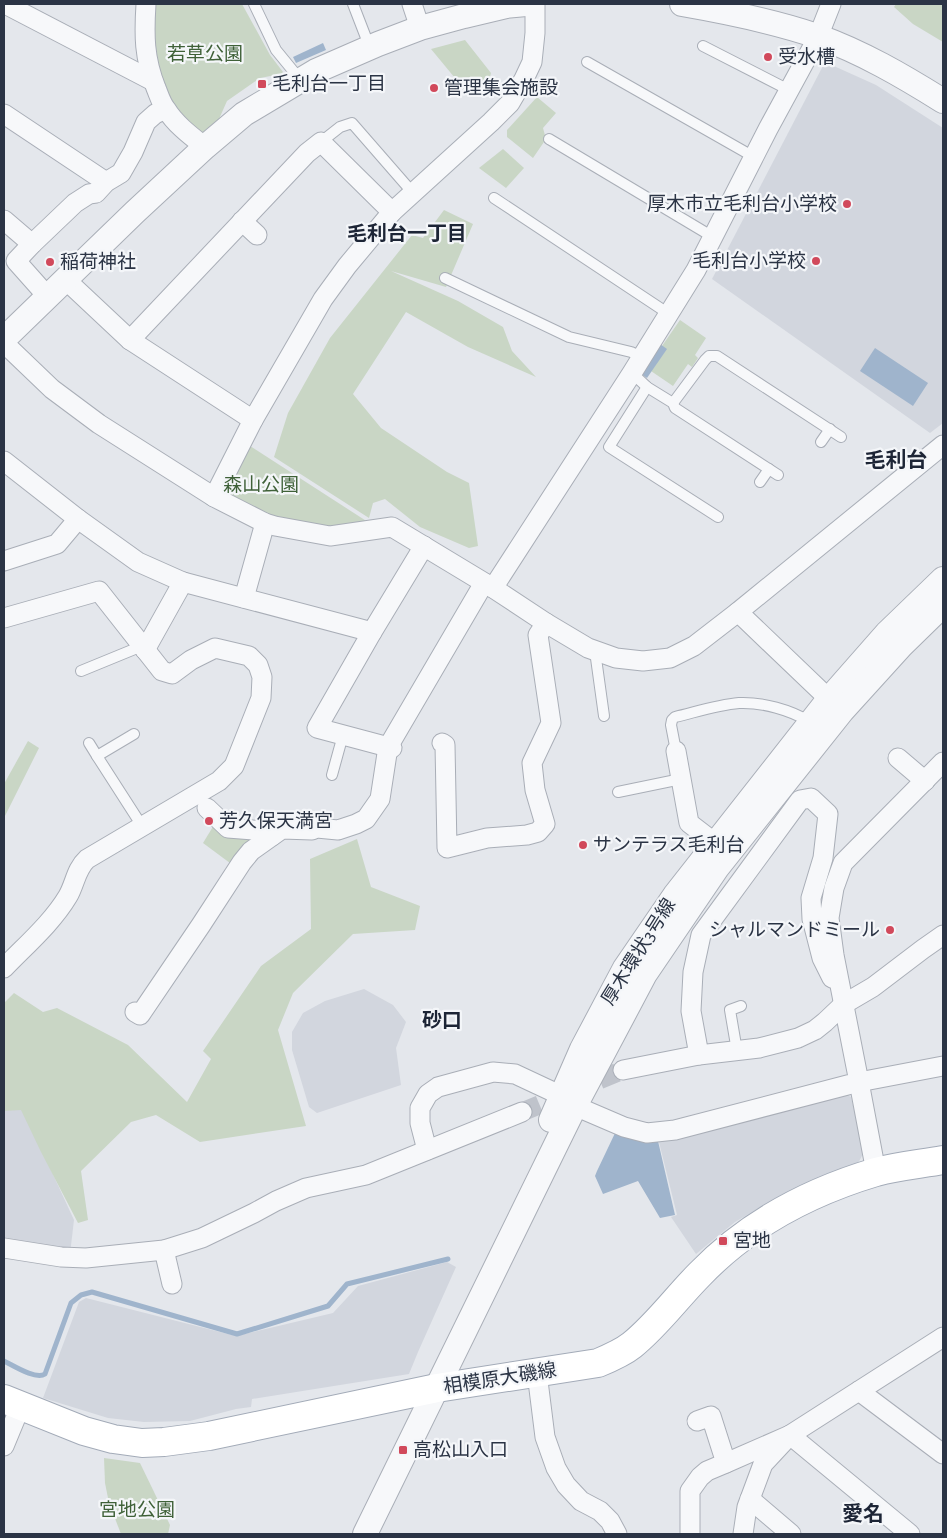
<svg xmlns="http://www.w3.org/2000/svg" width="947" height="1538" font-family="'Alegreya Sans','Noto Sans JP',sans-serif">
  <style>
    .built { fill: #d2d6de }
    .green { fill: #c9d6c5 }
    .water { fill: #9fb4cc }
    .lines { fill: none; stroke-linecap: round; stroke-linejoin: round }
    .stream { stroke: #9fb4cc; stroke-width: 5 }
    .minor-tunnel { stroke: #bfc3cb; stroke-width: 19; stroke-dasharray: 19 9; stroke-linecap: butt }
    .service-casing { stroke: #a9aeb7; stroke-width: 12 }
    .minor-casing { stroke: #a9aeb7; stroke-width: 21 }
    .tertiary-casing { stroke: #a9aeb7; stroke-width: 26 }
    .primary-casing { stroke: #a3abb8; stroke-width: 30 }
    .service { stroke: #f7f8fa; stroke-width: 10 }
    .minor { stroke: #f7f8fa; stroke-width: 19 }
    .tertiary { stroke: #f7f8fa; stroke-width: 24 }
    .primary { stroke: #fff; stroke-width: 28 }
    .poi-dot { fill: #d1495b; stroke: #f4f6f9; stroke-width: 2 }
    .labels { text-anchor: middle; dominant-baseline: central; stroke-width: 4.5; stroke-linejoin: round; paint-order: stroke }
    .park-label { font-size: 19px; fill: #3f6138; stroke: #f4f6f9 }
    .poi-label { font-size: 19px; fill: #2b3445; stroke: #f4f6f9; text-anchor: start }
    .street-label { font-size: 19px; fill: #2b3445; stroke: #f4f6f9 }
    .neighbourhood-label { font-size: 20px; font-weight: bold; fill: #1d2536; stroke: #f4f6f9 }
    .quarter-label { font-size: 21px; font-weight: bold; fill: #1d2536; stroke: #f4f6f9 }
  </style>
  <rect width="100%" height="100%" fill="#e4e7ec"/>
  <g class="built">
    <path d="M825 62 876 85 943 128V423L930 433 712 279Z"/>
    <path d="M364 989 393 1005 406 1022 396 1048 401 1085 317 1113 309 1107 292 1050V1032L303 1013 325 1001Z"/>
    <path d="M844 1093 851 1097 864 1152 857 1165 786 1192 735 1222 696 1254 671 1217 677 1215 658 1138Z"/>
    <path d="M22 1107 74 1220 70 1254 4 1244V1108Z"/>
    <path d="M447 1262 456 1267 418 1352 409 1374 252 1399 251 1407 236 1409 190 1421 144 1422 108 1418 43 1398 79 1302 86 1298 236 1336 333 1313 358 1286Z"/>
  </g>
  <g class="green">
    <path d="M153 4H242L270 55 283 72 281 74 260 78 227 101 219 119 203 132H195L178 110 167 92 156 68Z"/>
    <path d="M896 4H943V42L913 24 894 7Z"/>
    <path d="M465 40 491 73 490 77 481 84 482 88 469 95 431 49Z"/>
    <path d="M537 97 556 113 543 128 546 139 533 158 507 137V130Z"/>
    <path d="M503 149 524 168 506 188 479 168Z"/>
    <path d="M444 210 473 224 446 287 391 271 458 301 503 327 512 351 536 377 468 347 406 312 353 394 381 428 447 472 469 483 478 546 469 548 420 527 385 499 373 503 369 518 274 457 288 413 330 338 412 235 423 238Z"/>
    <path d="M680 320 706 338 695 355 698 358 692 367 688 364 673 386 651 371 666 349 662 346Z"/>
    <path d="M250 446 371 524 345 529 281 519 229 498 226 490Z"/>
    <path d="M28 741 39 748 4 818V784Z"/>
    <path d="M214 825 254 837 234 866 203 843Z"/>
    <path d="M357 839 371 887 420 906 415 930 353 934 293 993 278 1030 306 1126 200 1142 156 1115 131 1122 81 1171 88 1220 78 1223 41 1152 21 1110 4 1111V1003L14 993 43 1012 57 1008 128 1045 187 1102 211 1059 203 1051 261 966 311 929 310 859Z"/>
    <path d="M104 1458 140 1463 170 1525 168 1534H121L109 1503 105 1483Z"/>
  </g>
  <g class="water">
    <path d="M323 43 326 50 296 63 293 57Z"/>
    <path d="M660 344 667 349 647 378 641 374Z"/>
    <path d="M875 348 928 383 913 406 860 371Z"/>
    <path d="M616 1131 645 1140 658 1141 675 1215 660 1218 638 1181 603 1194 595 1176 597 1171Z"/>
  </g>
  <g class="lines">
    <path class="stream" d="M4 1361C14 1366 36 1380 45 1374L71 1303 81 1295 92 1292 237 1334 328 1306 347 1284 448 1259"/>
    <path class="minor-tunnel" d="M522 1112 623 1070"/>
    <defs>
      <g id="service">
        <path d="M254 4 276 50 294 72 299 81"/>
        <path d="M353 4 370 48"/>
        <path d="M703 46 789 90"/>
        <path d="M587 62 754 157"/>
        <path d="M549 139 713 237"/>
        <path d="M321 142 340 127 352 123 413 193"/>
        <path d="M494 198 669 314"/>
        <path d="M445 278 569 337 631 352 642 357"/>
        <path d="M632 373 647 387 673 403 675 408 778 475"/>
        <path d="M647 387 609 447 718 517"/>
        <path d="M673 403 705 360 709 356H717L841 437"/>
        <path d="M821 442 830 429"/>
        <path d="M760 482 769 469"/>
        <path d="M595 651 604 716"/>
        <path d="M81 671 142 646"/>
        <path d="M134 734 97 756 142 826"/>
        <path d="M89 743 97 756"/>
        <path d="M676 751 671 725 672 720 675 717C696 712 717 705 739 703 762 702 791 710 810 722"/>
        <path d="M332 775 343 735"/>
        <path d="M618 792 681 779"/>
        <path d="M737 1051 730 1010 741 1006"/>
      </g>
      <g id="minor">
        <path d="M5 4 153 81"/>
        <path d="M146 4C144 35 144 58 156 88 159 95 161 103 166 109 175 124 191 136 205 147"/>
        <path d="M412 4 420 28"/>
        <path d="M4 114 106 182"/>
        <path d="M4 220 32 244"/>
        <path d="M242 221 257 235"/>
        <path d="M66 280 130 340 253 420"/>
        <path d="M48 297 16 261 32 244 75 203 89 194 96 193 106 182 121 173 133 152 146 122 155 114 165 109"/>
        <path d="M130 340 307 153 321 142 392 212"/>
        <path d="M4 343 52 389 99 424 214 497 265 523 275 526 330 536 392 527 493 588 546 623 588 648 616 658 643 661 670 658 694 646 738 612 943 445"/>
        <path d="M4 461 78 519 138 562 183 582 372 632 424 546"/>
        <path d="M214 497 253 420 323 299 347 266 392 212 491 122 510 103 524 79 532 62 535 33V4"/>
        <path d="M4 561 57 544 78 519"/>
        <path d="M493 588 632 373 696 270 768 129 818 37 831 4"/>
        <path d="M244 598 265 523"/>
        <path d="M738 612 829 699"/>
        <path d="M4 618 99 591 162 671 172 674 191 660 215 648 249 656 258 665 262 677 261 698 234 766 219 781 87 859C76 869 75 884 68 896 52 923 25 946 4 968"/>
        <path d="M372 632 317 728 392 748"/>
        <path d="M145 650 183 582"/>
        <path d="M442 743 445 745 447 848 487 838 527 835 538 832 545 824 535 790 532 763 551 723 538 635 546 623"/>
        <path d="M676 751 689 823 715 843"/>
        <path d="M898 758 925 781"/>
        <path d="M207 808 228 828 265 831 272 836"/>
        <path d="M135 1012 140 1015 201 925 242 862 251 851 282 829 312 830 317 828 338 830 356 824 366 819 380 799 388 747 484 583"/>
        <path d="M699 1055 691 1011 693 972 701 935 800 800 811 798 828 814 823 858 811 898 812 919 822 958 832 978"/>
        <path d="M623 1070 699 1055 759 1048 798 1038 815 1030 825 1022 844 1004 873 987 923 949 943 935"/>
        <path d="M575 1106 624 1127 647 1133 675 1130 859 1082 834 955 829 918 834 888 843 863 943 762"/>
        <path d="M427 1150 420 1123V1108L428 1094 438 1087 493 1072 515 1074 562 1096"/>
        <path d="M876 1172 859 1082 943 1066"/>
        <path d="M4 1248 61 1257 86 1258 164 1250 202 1238 254 1213 276 1201 306 1188 366 1175 522 1112"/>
        <path d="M164 1250 172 1284"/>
        <path d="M537 1373 545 1437 556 1468 566 1485 581 1501 600 1511 610 1521 617 1534"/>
        <path d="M859 1391 943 1454"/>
        <path d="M697 1421 711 1416 726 1463"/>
        <path d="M4 1446 21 1405"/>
        <path d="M750 1499 791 1534"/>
        <path d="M690 1534V1491L700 1477 707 1471 726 1463 790 1435 910 1534"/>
        <path d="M743 1534 747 1507 763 1464 790 1435 943 1337"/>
      </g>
      <g id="tertiary">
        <path d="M682 4C728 12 773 21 817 36 862 52 903 76 943 101"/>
        <path d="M4 339 135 212 205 147 244 114 316 71 378 44 420 28 464 16 506 6 526 4"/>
        <path d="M551 1120 582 1049 625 968 675 895 829 699 887 633 943 579"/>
        <path d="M365 1534 575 1106 645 974 717 868 842 711 901 646 943 605"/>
      </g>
      <path id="primary" d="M4 1399 84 1431 113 1439 142 1443 164 1442 209 1436 437 1388 598 1363C610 1358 622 1353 632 1345 657 1325 677 1297 700 1274 749 1223 809 1192 876 1172 898 1166 921 1164 943 1160"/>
    </defs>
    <use href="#service" class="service-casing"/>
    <use href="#minor" class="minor-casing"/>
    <use href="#tertiary" class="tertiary-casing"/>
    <use href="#primary" class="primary-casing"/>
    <use href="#service" class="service"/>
    <use href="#minor" class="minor"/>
    <use href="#tertiary" class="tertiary"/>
    <use href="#primary" class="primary"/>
  </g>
  <g class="poi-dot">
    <circle cx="768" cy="57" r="5"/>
    <rect x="257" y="79" width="10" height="10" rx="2.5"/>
    <circle cx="434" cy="88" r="5"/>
    <circle cx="847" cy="204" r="5"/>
    <circle cx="816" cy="261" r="5"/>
    <circle cx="50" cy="262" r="5"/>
    <circle cx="209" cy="821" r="5"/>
    <circle cx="583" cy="845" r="5"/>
    <circle cx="890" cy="930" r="5"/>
    <rect x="718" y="1236" width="10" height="10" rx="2.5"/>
    <rect x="398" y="1445" width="10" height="10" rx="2.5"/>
  </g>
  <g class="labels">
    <g class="park-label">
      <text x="205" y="54">若草公園</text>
      <text x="261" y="485">森山公園</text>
      <text x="137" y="1510">宮地公園</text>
    </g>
    <g class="poi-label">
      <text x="778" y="57">受水槽</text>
      <text x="272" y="84">毛利台一丁目</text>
      <text x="444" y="88">管理集会施設</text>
      <text x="837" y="204" text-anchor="end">厚木市立毛利台小学校</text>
      <text x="806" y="261" text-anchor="end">毛利台小学校</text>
      <text x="60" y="262">稲荷神社</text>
      <text x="219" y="821">芳久保天満宮</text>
      <text x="593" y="845">サンテラス毛利台</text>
      <text x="880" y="930" text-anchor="end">シャルマンドミール</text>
      <text x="733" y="1241">宮地</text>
      <text x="413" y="1450">高松山入口</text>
    </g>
    <g class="street-label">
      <text transform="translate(639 952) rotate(-58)">厚木環状3号線</text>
      <text transform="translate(500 1379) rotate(-9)">相模原大磯線</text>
    </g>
    <g class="neighbourhood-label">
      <text x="407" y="234">毛利台一丁目</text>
      <text x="442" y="1021">砂口</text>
    </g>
    <g class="quarter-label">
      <text x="896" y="460">毛利台</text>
      <text x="863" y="1514">愛名</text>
    </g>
  </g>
  <rect width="947" height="1538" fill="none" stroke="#2b3445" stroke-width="10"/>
</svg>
